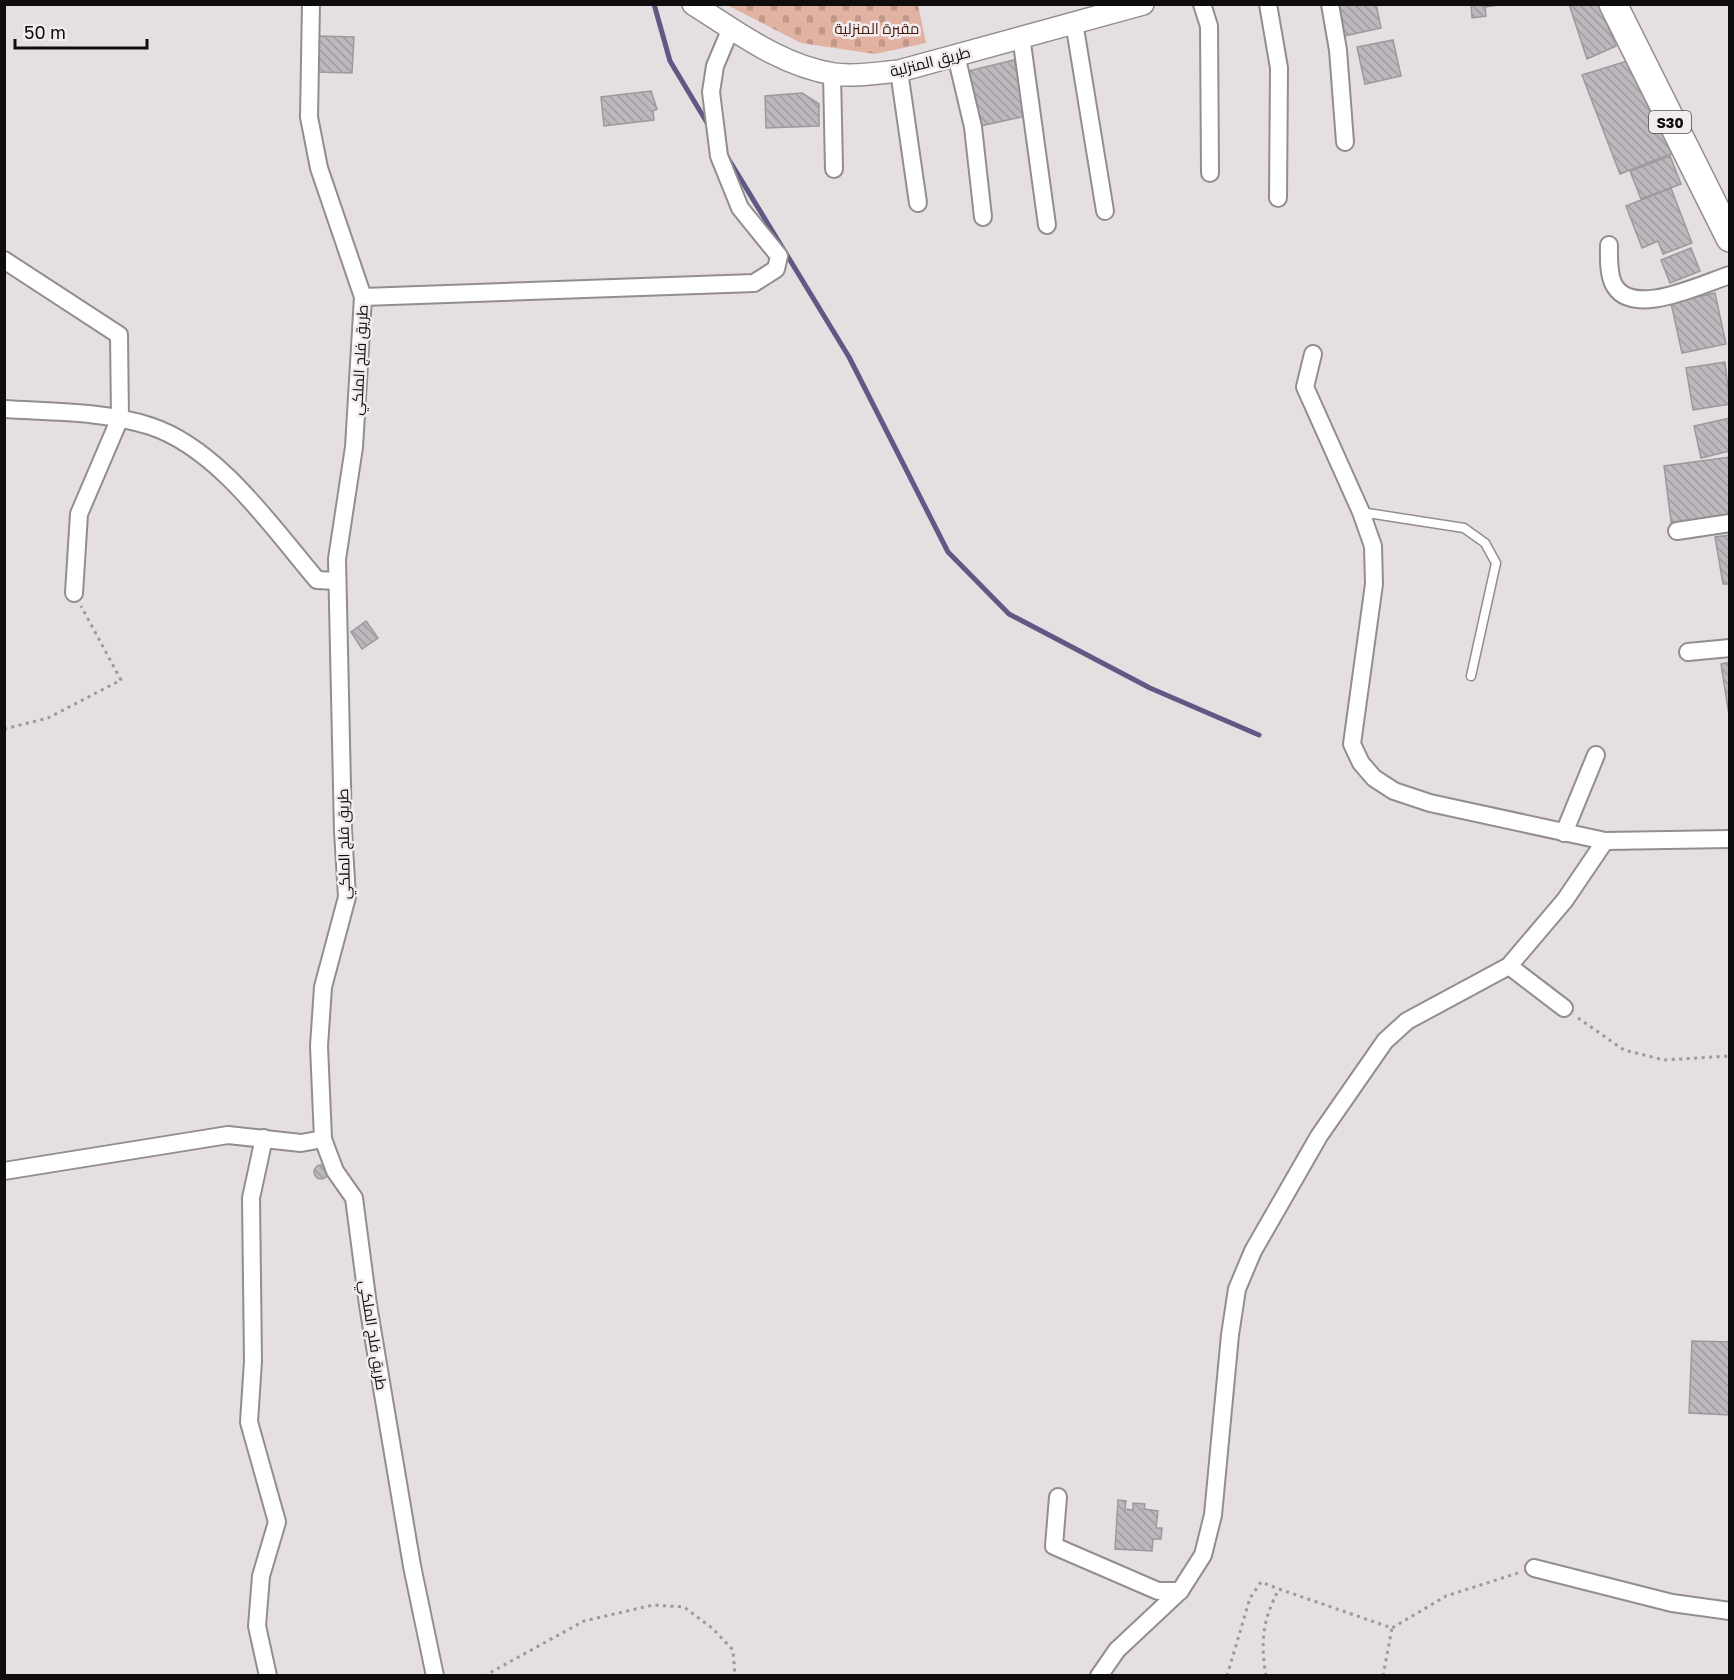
<svg xmlns="http://www.w3.org/2000/svg" width="1734" height="1680" font-family="'Golos Text',Cairo,sans-serif">
  <style>
    .cemetery { fill: url(#cemetery-stones) }
    .lines { fill: none; stroke-linecap: round; stroke-linejoin: round }
    .stream { stroke: #605985; stroke-width: 5 }
    .building { fill: url(#building-back-hatch); stroke: #9c999d; stroke-width: 1.5 }
    .service-casing { stroke: #938d90; stroke-width: 11 }
    .minor-casing { stroke: #938d90; stroke-width: 20 }
    .tertiary-casing { stroke: #938d90; stroke-width: 24 }
    .primary-casing { stroke: #938d90; stroke-width: 30 }
    .path { stroke: #9d989a; stroke-width: 3; stroke-dasharray: 3 4.5; stroke-linecap: butt }
    .service { stroke: #fff; stroke-width: 8 }
    .minor { stroke: #fff; stroke-width: 16 }
    .tertiary { stroke: #fff; stroke-width: 21 }
    .primary { stroke: #fff; stroke-width: 27 }
    .labels { text-anchor: middle; dominant-baseline: central; stroke-width: 5; stroke-linejoin: round; paint-order: stroke }
    .shield { fill: #f2ecef; stroke: #524f51; stroke-width: 1.5 }
    .shield-label { font-size: 14px; font-weight: bold; fill: #0e0c0d }
    .park-label { font-size: 15px; fill: #481b0a; stroke: #f2ecef }
    .street-label { font-size: 15px; fill: #0e0c0d; stroke: #f2ecef }
  </style>
  <defs>
    <pattern id="cemetery-stones" width="16" height="16" patternUnits="userSpaceOnUse" patternTransform="scale(1.5)"><rect width="16" height="16" fill="#e1b1a1"/><path d="M2 7V4a2 2 0 0 1 4 0v3zM10 15v-3a2 2 0 0 1 4 0v3z" fill="#c09789"/></pattern>
    <pattern id="building-back-hatch" width="6" height="6" patternUnits="userSpaceOnUse" patternTransform="scale(1.5)"><rect width="6" height="6" fill="#bcb8bd"/><path d="M-1 5l2 2M0 0l6 6M5-1l2 2" fill="none" stroke="#a09da1"/></pattern>
  </defs>
  <rect width="100%" height="100%" fill="#e5dfe2"/>
  <path class="cemetery" d="M727 5H918L926 43 875 54 801 43Z"/>
  <g class="lines">
    <g class="stream">
      <path d="M654 4 670 61 709 126"/>
      <path d="M726 155 849 357 948 552 1009 614 1150 688 1259 735"/>
    </g>
  </g>
  <g class="building">
    <path d="M1338 4H1376L1381 28 1344 36Z"/>
    <path d="M1471 4H1506L1485 7 1486 16 1472 18Z"/>
    <path d="M1569 4H1599L1616 46 1587 59Z"/>
    <path d="M318 36 354 37 352 73 316 72Z"/>
    <path d="M1393 40 1401 76 1365 84 1357 47Z"/>
    <path d="M1637 58 1676 152 1620 174 1582 75Z"/>
    <path d="M1014 60 1026 116 980 126 968 71Z"/>
    <path d="M651 91 657 109 653 111 654 120 604 126 601 97Z"/>
    <path d="M802 93 819 104V126L766 128 765 96Z"/>
    <path d="M1670 156 1681 184 1641 199 1630 171Z"/>
    <path d="M1671 188 1692 243 1663 254 1658 241 1642 248 1626 206Z"/>
    <path d="M1691 248 1700 271 1670 283 1661 260Z"/>
    <path d="M1715 293 1726 344 1682 353 1671 303Z"/>
    <path d="M1725 362 1730 404 1693 410 1686 368Z"/>
    <path d="M1730 418V451L1701 458 1694 426Z"/>
    <path d="M1730 457V520L1672 529 1664 466Z"/>
    <path d="M1730 535V584H1723L1715 537Z"/>
    <path d="M366 621 378 638 362 649 351 632Z"/>
    <path d="M1730 662V722L1721 664Z"/>
    <circle cx="321" cy="1172" r="7"/>
    <path d="M1692 1341 1730 1342V1415L1689 1413Z"/>
    <path d="M1118 1500 1126 1501 1125 1509 1133 1510V1503L1145 1504 1144 1509 1158 1511 1156 1528H1162L1161 1539H1153L1152 1551 1115 1549Z"/>
  </g>
  <g class="lines">
    <defs>
      <path id="service" d="M1361 512 1464 528 1485 543 1496 563 1471 676"/>
      <g id="minor">
        <path d="M311 4 309 117 319 168 363 297 354 447 337 559 343 831 347 897 323 987 319 1046 323 1139 335 1171 354 1198 368 1305 412 1566 435 1676"/>
        <path d="M1202 4 1209 26 1210 173"/>
        <path d="M1268 4 1279 68 1278 198"/>
        <path d="M1330 4 1338 50 1345 142"/>
        <path d="M1074 22 1105 211"/>
        <path d="M1021 36 1047 225"/>
        <path d="M956 55 973 127 983 217"/>
        <path d="M899 71 918 203"/>
        <path d="M832 74 834 169"/>
        <path d="M1609 245C1609 257 1608 271 1613 283 1630 320 1701 284 1730 275"/>
        <path d="M4 260 119 335 120 418 79 514 74 593"/>
        <path d="M363 297 754 283 776 269 779 256 740 208 719 156 711 92 715 66 731 28"/>
        <path d="M1313 354 1305 387 1361 512 1373 546 1374 584 1352 744 1361 763 1374 778 1394 791 1430 803 1605 841 1730 839"/>
        <path d="M4 409C52 412 104 411 150 426 218 448 272 527 317 580L337 581"/>
        <path d="M1677 531 1730 523"/>
        <path d="M1688 652 1730 648"/>
        <path d="M1564 833 1596 755"/>
        <path d="M1509 966 1564 1008"/>
        <path d="M264 1138 251 1198 253 1361 249 1422 277 1522 261 1576 257 1626 268 1676"/>
        <path d="M4 1171 228 1135 301 1143 323 1139"/>
        <path d="M1058 1497 1054 1546 1158 1591H1180"/>
        <path d="M1534 1568 1672 1603 1730 1611"/>
        <path d="M1099 1676 1117 1650 1180 1591 1203 1555 1213 1515 1230 1335 1237 1289 1253 1251 1319 1136 1385 1041 1407 1021 1509 966 1565 900 1605 841"/>
      </g>
      <path id="tertiary" d="M693 4C736 31 781 66 834 74 855 77 877 73 899 71L1143 4"/>
      <path id="primary" d="M1613 4 1730 238"/>
    </defs>
    <use href="#service" class="service-casing"/>
    <use href="#minor" class="minor-casing"/>
    <use href="#tertiary" class="tertiary-casing"/>
    <use href="#primary" class="primary-casing"/>
    <g class="path">
      <path d="M4 729 48 718 121 680 81 606"/>
      <path d="M1578 1018 1624 1050 1664 1060 1730 1056"/>
      <path d="M484 1676 584 1621 653 1605 684 1607 712 1628 733 1650 735 1676"/>
      <path d="M1227 1676 1250 1598 1261 1582 1279 1589"/>
      <path d="M1266 1676C1260 1641 1263 1619 1279 1589L1392 1628 1446 1596 1518 1573"/>
      <path d="M1383 1676 1392 1628"/>
    </g>
    <use href="#service" class="service"/>
    <use href="#minor" class="minor"/>
    <use href="#tertiary" class="tertiary"/>
    <use href="#primary" class="primary"/>
  </g>
  <g class="labels">
    <rect class="shield" x="1649" y="111" width="42" height="22" rx="4.5"/>
    <g class="shield-label">
      <text x="1670" y="122">S30</text>
    </g>
    <g class="park-label">
      <text x="877" y="28">مقبرة المنزلية</text>
    </g>
    <g class="street-label">
      <text transform="translate(930 61) rotate(-14)">طريق المنزلية</text>
      <text transform="translate(359 360) rotate(-87)">طريق فلج الملكي</text>
      <text transform="translate(343 844) rotate(-91)">طريق فلج الملكي</text>
      <text transform="translate(374 1335) rotate(81)">طريق فلج الملكي</text>
    </g>
  </g>
  <rect width="1734" height="1680" fill="none" stroke="#0e0c0d" stroke-width="12"/>
  <path d="M15 39v9h132v-9" fill="none" stroke="#0e0c0d" stroke-width="3"/>
  <text x="24" y="39" font-size="18" fill="#0e0c0d" stroke="#f2ecef" stroke-width="4.5" paint-order="stroke">50 m</text>
</svg>
